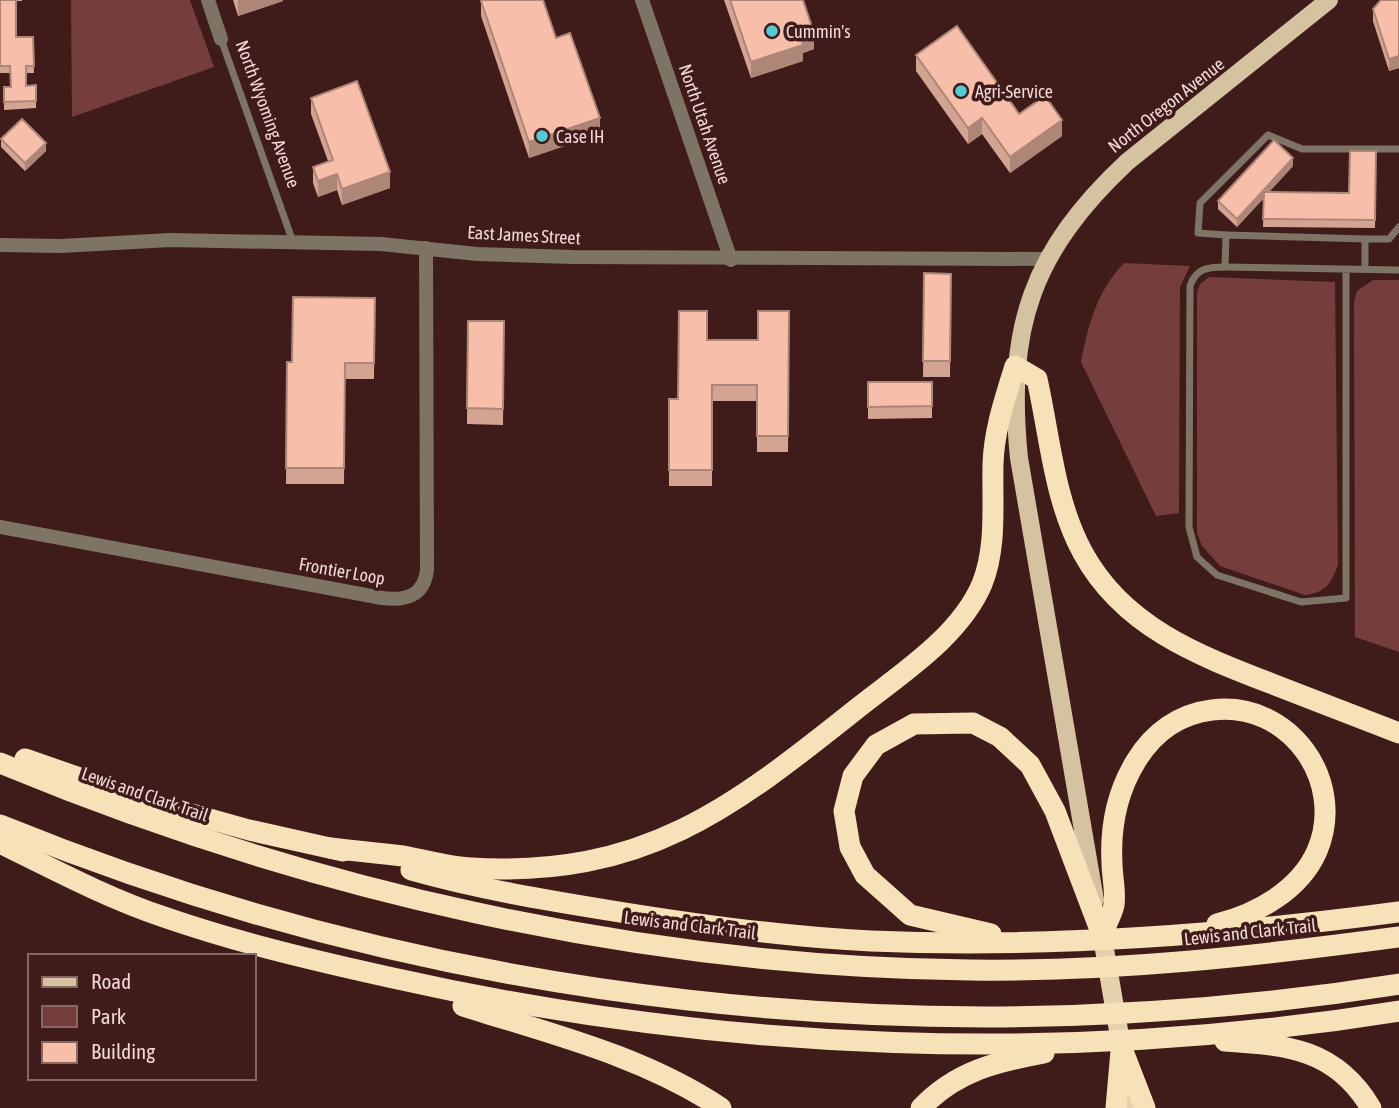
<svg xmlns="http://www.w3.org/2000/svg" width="1399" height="1108" font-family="'Asap Condensed',sans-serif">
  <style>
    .green { fill: #753d3c }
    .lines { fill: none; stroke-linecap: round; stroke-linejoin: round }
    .service { stroke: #7d7465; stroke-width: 7 }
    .minor { stroke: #7d7465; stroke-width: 14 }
    .primary { stroke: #d4c2a1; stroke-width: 18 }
    .trunk { stroke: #e5d2ad; stroke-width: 19 }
    .motorway { stroke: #f6e1b9; stroke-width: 21 }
    .wall { fill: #d4a492 }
    .shaded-wall { fill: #ad8677 }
    .building { fill: #f7bfaa; stroke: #ad8677; stroke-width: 2 }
    .poi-dot { fill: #52ccd5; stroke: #3f1b1a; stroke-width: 2.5 }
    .labels { text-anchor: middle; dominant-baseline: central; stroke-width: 7; stroke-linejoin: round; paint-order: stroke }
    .poi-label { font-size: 18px; fill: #f2d8d6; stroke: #3f1b1a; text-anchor: start }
    .street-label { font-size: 18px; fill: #f2d8d6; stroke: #3f1b1a }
  </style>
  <rect width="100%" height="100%" fill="#3f1b1a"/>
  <g class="green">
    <path d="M71 0H190L214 67 72 117Z"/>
    <path d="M1124 263 1190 266 1180 287 1179 513 1156 516 1081 362C1088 325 1097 291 1124 263Z"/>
    <path d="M1209 277 1335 282 1338 564C1332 583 1325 593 1305 595L1220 566 1202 546 1197 533V292L1200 284Z"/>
    <path d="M1373 280H1399V652L1355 637 1354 302 1357 291Z"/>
  </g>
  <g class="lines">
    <g class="service">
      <path d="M221 39 293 242"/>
      <path d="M1226 235 1198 233 1200 203 1268 135 1302 149H1399"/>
      <path d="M1365 239H1389L1399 227"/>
      <path d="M1225 267 1226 235 1365 239V269"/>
      <path d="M1346 269V598L1301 602 1217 575 1197 557 1189 527 1190 286C1196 268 1208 267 1225 267L1399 270"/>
    </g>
    <g class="minor">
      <path d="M208 0 221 39"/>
      <path d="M642 0 731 260"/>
      <path d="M0 245 61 246 170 240 381 244 477 254 573 257 1047 259"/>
      <path d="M0 527 382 598C406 601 424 596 427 570L426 248"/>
    </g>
    <path class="primary" d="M1095 900 1019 458C1006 328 1031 252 1127 162L1329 0"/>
    <path class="trunk" d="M1102 935 1132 1108"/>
    <g class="motorway">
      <path d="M25 759 149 802 249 830 343 851"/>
      <path d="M0 763C303 889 641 967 970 970 1114 972 1257 956 1399 937"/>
      <path d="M0 825C442 1005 928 1059 1399 984"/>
      <path d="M0 843C53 869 107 898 164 917 239 943 316 961 393 978 722 1052 1065 1065 1399 1011"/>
      <path d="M330 848C354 851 379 853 403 856 426 860 448 867 471 868 644 878 731 809 859 707 902 673 960 636 982 584 997 547 992 504 993 464 994 430 1005 399 1015 366L1037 379C1050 437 1054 500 1083 553 1124 628 1200 656 1275 685 1316 701 1358 717 1399 733"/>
      <path d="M411 870C478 889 545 900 613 911 699 925 785 937 871 941 1046 948 1226 935 1399 912"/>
      <path d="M991 934 910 915 865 875 850 847 844 811 853 776 876 745 914 724 973 723 1000 737 1030 765 1055 811 1102 935"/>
      <path d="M1102 935C1105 926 1112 915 1114 905 1116 892 1112 876 1112 863 1110 827 1117 792 1136 761 1153 733 1179 714 1212 710 1289 700 1347 781 1317 851 1300 890 1257 914 1217 924"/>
      <path d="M463 1006C551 1034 643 1056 721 1108"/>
      <path d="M1225 1041C1288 1045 1336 1049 1371 1108"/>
      <path d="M1121 1046 1145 1108"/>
      <path d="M921 1108C956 1071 996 1062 1044 1053"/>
      <path d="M1116 1108 1121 1051"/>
    </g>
  </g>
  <g class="wall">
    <path d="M0 0H22V1H16V37H33L34 73H26V86L36 85V108L4 110V87H11L10 73H0Z"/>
    <path d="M233 0H283V1L238 16Z"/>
    <path d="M724 0H803L814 49 803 53V61L751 78Z"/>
    <path d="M1399 0V68L1389 71 1373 21V9Z"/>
    <path d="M481 1 600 134 529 158 481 16Z"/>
    <path d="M916 55 1019 114 1062 136 1010 173 982 134 968 144 916 71Z"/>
    <path d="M311 98 390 188 342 205 337 190 318 197 313 183V167L328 161 311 114Z"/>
    <path d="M1 139 46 151 25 171 1 147Z"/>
    <path d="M1376 151 1375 228 1263 227 1264 198 1237 227 1218 209V201L1293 166 1269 192 1349 193Z"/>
    <path d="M924 273 951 274 950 377H923Z"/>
    <path d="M375 298 374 379H345L344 484H286L287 362H292Z"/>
    <path d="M789 311 788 452H757V401H712V486H669V399H678L707 340H758Z"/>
    <path d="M468 321H504L503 425 467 424Z"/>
    <path d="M868 382H932V418L868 419Z"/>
  </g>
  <g class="shaded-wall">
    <path d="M238 0H283V1L238 16Z"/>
    <path d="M814 33V49L803 53V61L751 78V62L801 38Z"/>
    <path d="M1399 56V68L1389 71V59Z"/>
    <path d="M600 118V134L529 158V142Z"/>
    <path d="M982 118V134L968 144V128Z"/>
    <path d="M1062 120V136L1010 173V157Z"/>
    <path d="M46 143V151L25 171V163Z"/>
    <path d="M1293 158V166L1237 227V219Z"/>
    <path d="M390 172V188L342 205V189Z"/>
    <path d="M337 174V190L318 197V181Z"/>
  </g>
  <g class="building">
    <path d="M0 0H16V37H33L34 66H26V86L36 85V101L4 102V87H11L10 66H0Z"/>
    <path d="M482 0H543L556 38 570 33 600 118 529 142 481 1Z"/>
    <path d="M730 0H803L814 33 801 38 803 45 751 62Z"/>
    <path d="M1381 0H1399V56L1389 59 1373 9Z"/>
    <path d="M957 26 1019 114 1045 96 1062 120 1010 157 982 118 968 128 916 55Z"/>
    <path d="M357 81 390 172 342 189 337 174 318 181 313 167 333 160 311 98Z"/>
    <path d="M22 119 46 143 25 163 1 139Z"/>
    <path d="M1274 140 1293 158 1237 219 1218 201Z"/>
    <path d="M1350 151H1376L1375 220 1263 219 1264 192 1349 193Z"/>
    <path d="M924 273 951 274 950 361H923Z"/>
    <path d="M293 297 375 298 374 363H345L344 468H286L287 362H292Z"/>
    <path d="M679 311H707V340H758V311H789L788 436H757V385H712V470H669V399H678Z"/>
    <path d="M468 321H504L503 409 467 408Z"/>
    <path d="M868 382H932V406L868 407Z"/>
  </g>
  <g class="poi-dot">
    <circle cx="772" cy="31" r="7"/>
    <circle cx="961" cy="91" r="7"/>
    <circle cx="542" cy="136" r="7"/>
  </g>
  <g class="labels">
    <g class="poi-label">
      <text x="786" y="31">Cummin's</text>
      <text x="975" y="91">Agri-Service</text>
      <text x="556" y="136">Case IH</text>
    </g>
    <g class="street-label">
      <text transform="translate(1166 105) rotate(-38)">North Oregon Avenue</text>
      <text transform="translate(268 114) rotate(70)">North Wyoming Avenue</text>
      <text transform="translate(705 124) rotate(71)">North Utah Avenue</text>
      <text transform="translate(524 235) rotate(3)">East James Street</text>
      <text transform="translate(342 571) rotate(10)">Frontier Loop</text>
      <text transform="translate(145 794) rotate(19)">Lewis and Clark Trail</text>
      <text transform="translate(690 925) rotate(7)">Lewis and Clark Trail</text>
      <text transform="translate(1250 932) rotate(-6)">Lewis and Clark Trail</text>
    </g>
  </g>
  <rect x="28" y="954" width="228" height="126" fill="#3f1b1a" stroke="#876765" stroke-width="2"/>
  <rect x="42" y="977" width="35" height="10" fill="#d4c2a1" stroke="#876765" stroke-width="2"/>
  <text x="91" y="989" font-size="21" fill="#f2d8d6">Road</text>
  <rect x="42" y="1006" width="35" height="21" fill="#753d3c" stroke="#876765" stroke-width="2"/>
  <text x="91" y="1024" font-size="21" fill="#f2d8d6">Park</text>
  <rect x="42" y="1042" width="35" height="21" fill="#f7bfaa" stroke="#876765" stroke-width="2"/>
  <text x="91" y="1059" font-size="21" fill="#f2d8d6">Building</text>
</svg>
